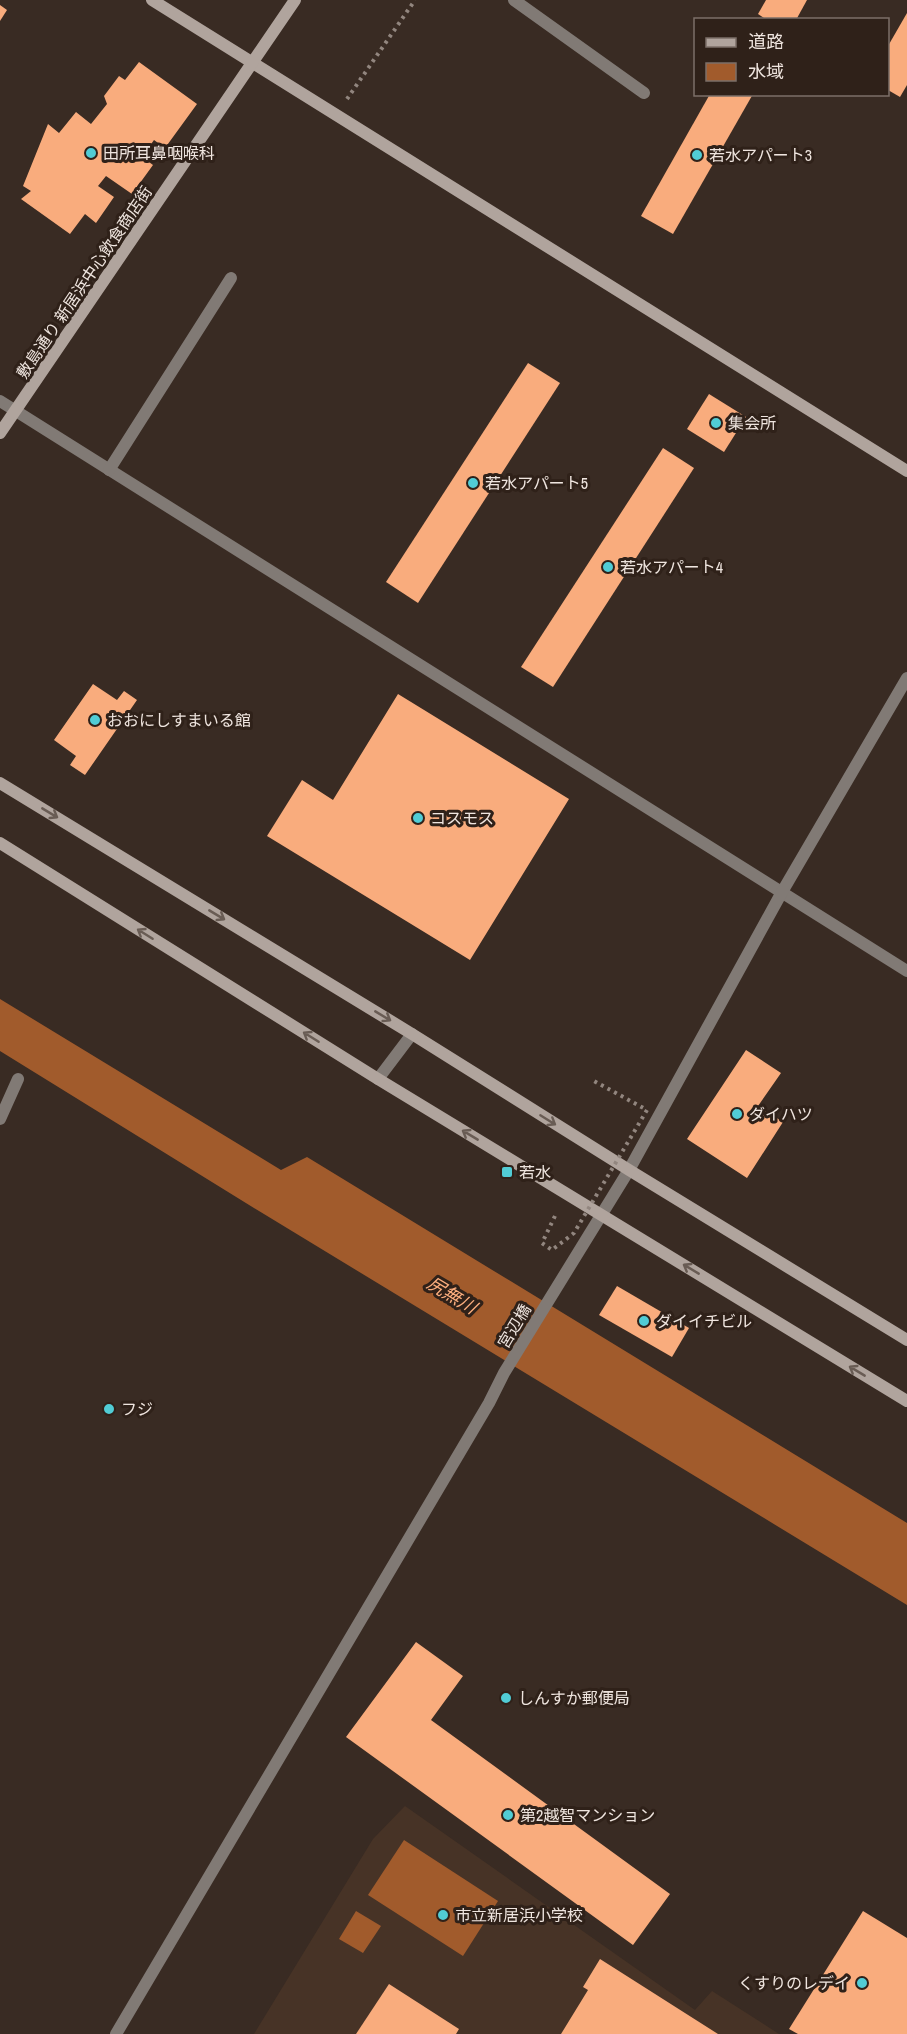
<svg xmlns="http://www.w3.org/2000/svg" width="907" height="2034" font-family="'Archivo Narrow','Noto Sans JP',sans-serif">
  <style>
    .built { fill: #473326 }
    .water { fill: #a15b2c }
    .building { fill: #f9ac7d }
    .lines { fill: none; stroke-linecap: round; stroke-linejoin: round }
    .path { stroke: #92867f; stroke-width: 4; stroke-dasharray: 3 4.5; stroke-linecap: butt }
    .street { stroke: #817a75; stroke-width: 12 }
    .secondary { stroke: #b0a49d; stroke-width: 12 }
    .path-bridge { stroke: #92867f; stroke-width: 4; stroke-dasharray: 3 4.5; stroke-linecap: butt }
    .oneway { stroke: #695c54 }
    .poi-dot { fill: #51ccd5; stroke: #2f2119; stroke-width: 2 }
    .labels { text-anchor: middle; dominant-baseline: central; stroke-width: 6; stroke-linejoin: round; paint-order: stroke }
    .poi-label { font-size: 16px; fill: #efe5df; stroke: #2f2119; text-anchor: start }
    .street-label { font-size: 16px; fill: #efe5df; stroke: #2f2119 }
    .water-label { font-size: 18px; font-style: italic; fill: #fbad7d; stroke: #2f2119 }
  </style>
  <rect width="100%" height="100%" fill="#392b23"/>
  <path class="built" d="M405 1806 695 2010 712 1991 779 2034H254L373 1839Z"/>
  <g class="water">
    <path d="M0 999 281 1170 307 1157 907 1523V1605L259 1211 0 1051Z"/>
    <path d="M404 1840 498 1901 463 1956 368 1895Z"/>
    <path d="M356 1911 381 1926 363 1953 339 1939Z"/>
  </g>
  <g class="building">
    <path d="M766 0H807L796 20H767L758 14Z"/>
    <path d="M0 5 7 10 0 21Z"/>
    <path d="M907 13V85L900 97 888 90V46Z"/>
    <path d="M139 62 197 104 165 148 154 140 142 157 153 165 132 194 106 176 98 186 114 197 96 223 85 214 70 234 21 199 31 191 23 186 48 124 59 133 76 112 91 124 107 104 104 96 119 76 125 80Z"/>
    <path d="M710 94H753L673 234 641 216Z"/>
    <path d="M528 363 560 383 418 603 386 582Z"/>
    <path d="M709 394 746 417 724 452 687 429Z"/>
    <path d="M663 448 694 468 553 687 521 667Z"/>
    <path d="M93 684 117 700 124 691 137 700 85 775 70 765 76 756 54 740Z"/>
    <path d="M398 694 569 799 470 960 267 836 302 780 333 800Z"/>
    <path d="M746 1050 781 1073 758 1106 783 1122 747 1178 687 1139Z"/>
    <path d="M617 1286 689 1328 672 1357 599 1315Z"/>
    <path d="M416 1642 463 1676 431 1720 670 1894 633 1945 346 1737Z"/>
    <path d="M863 1911 907 1938V2034H798L789 2029Z"/>
    <path d="M600 1959 718 2034H561L588 1990 583 1987Z"/>
    <path d="M389 1984 459 2029 456 2034H356Z"/>
  </g>
  <g class="lines">
    <path class="path" d="M347 99 415 0"/>
    <g class="street">
      <path d="M514 0 644 93"/>
      <path d="M0 401 907 971"/>
      <path d="M109 470 231 278"/>
      <path d="M378 1079 412 1034"/>
      <path d="M0 1119 18 1079"/>
      <path d="M116 2034 489 1403 504 1373 629 1170 782 892 907 678"/>
    </g>
    <g class="secondary">
      <path d="M152 0 907 471"/>
      <path d="M0 433 295 0"/>
      <path d="M0 783 412 1034 629 1170 907 1340"/>
      <path d="M0 843 378 1079 907 1401"/>
    </g>
    <path class="path-bridge" d="M555 1216 542 1243 552 1250 574 1233 647 1110 594 1081"/>
  </g>
  <defs><path id="oneway-shaft" d="M-6 0H5M1.5-3L5.5 0L1.5 3" fill="none" stroke-width="1.6" stroke-linecap="round" stroke-linejoin="round" transform="scale(1.5)"/></defs>
  <g class="oneway">
    <use href="#oneway-shaft" transform="translate(50 813) rotate(31)"/>
    <use href="#oneway-shaft" transform="translate(217 915) rotate(31)"/>
    <use href="#oneway-shaft" transform="translate(145 934) rotate(-148)"/>
    <use href="#oneway-shaft" transform="translate(383 1016) rotate(31)"/>
    <use href="#oneway-shaft" transform="translate(311 1037) rotate(-148)"/>
    <use href="#oneway-shaft" transform="translate(548 1120) rotate(32)"/>
    <use href="#oneway-shaft" transform="translate(470 1135) rotate(-149)"/>
    <use href="#oneway-shaft" transform="translate(691 1269) rotate(-149)"/>
    <use href="#oneway-shaft" transform="translate(857 1371) rotate(-149)"/>
  </g>
  <g class="poi-dot">
    <circle cx="91" cy="153" r="6"/>
    <circle cx="697" cy="155" r="6"/>
    <circle cx="716" cy="423" r="6"/>
    <circle cx="473" cy="483" r="6"/>
    <circle cx="608" cy="567" r="6"/>
    <circle cx="95" cy="720" r="6"/>
    <circle cx="418" cy="818" r="6"/>
    <circle cx="737" cy="1114" r="6"/>
    <rect x="501" y="1166" width="12" height="12" rx="3"/>
    <circle cx="644" cy="1321" r="6"/>
    <circle cx="109" cy="1409" r="6"/>
    <circle cx="506" cy="1698" r="6"/>
    <circle cx="508" cy="1815" r="6"/>
    <circle cx="443" cy="1915" r="6"/>
    <circle cx="862" cy="1983" r="6"/>
  </g>
  <g class="labels">
    <g class="poi-label">
      <text x="103" y="153">田所耳鼻咽喉科</text>
      <text x="709" y="155">若水アパート3</text>
      <text x="728" y="423">集会所</text>
      <text x="485" y="483">若水アパート5</text>
      <text x="620" y="567">若水アパート4</text>
      <text x="107" y="720">おおにしすまいる館</text>
      <text x="430" y="818">コスモス</text>
      <text x="749" y="1114">ダイハツ</text>
      <text x="519" y="1172">若水</text>
      <text x="656" y="1321">ダイイチビル</text>
      <text x="121" y="1409">フジ</text>
      <text x="518" y="1698">しんすか郵便局</text>
      <text x="520" y="1815">第2越智マンション</text>
      <text x="455" y="1915">市立新居浜小学校</text>
      <text x="850" y="1983" text-anchor="end">くすりのレデイ</text>
    </g>
    <g class="street-label">
      <text transform="translate(84 282) rotate(-56)">敷島通り 新居浜中心飲食商店街</text>
      <text transform="translate(514 1326) rotate(-59)">宮辺橋</text>
    </g>
    <g class="water-label">
      <text transform="translate(452 1295) rotate(31)">尻無川</text>
    </g>
  </g>
  <rect x="694" y="18" width="195" height="78" fill="#2f2119" stroke="#7c6f68" stroke-width="1.5"/>
  <rect x="706" y="38" width="30" height="9" fill="#b0a49d" stroke="#7c6f68" stroke-width="1.5"/>
  <text x="748" y="48" font-size="18" fill="#efe5df">道路</text>
  <rect x="706" y="63" width="30" height="18" fill="#a15b2c" stroke="#7c6f68" stroke-width="1.5"/>
  <text x="748" y="78" font-size="18" fill="#efe5df">水域</text>
</svg>
